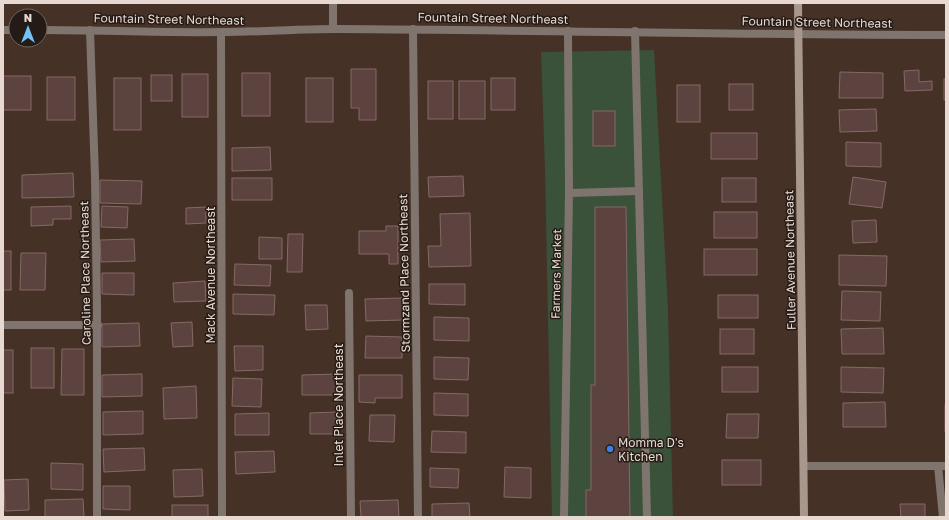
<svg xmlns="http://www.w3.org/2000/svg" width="949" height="520" font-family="'Golos Text',sans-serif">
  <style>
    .green { fill: #3a513a }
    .building { fill: #5d4340; stroke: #856965 }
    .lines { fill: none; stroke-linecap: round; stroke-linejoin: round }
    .lane { stroke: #7f756e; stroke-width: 8 }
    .street { stroke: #7f756e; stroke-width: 8 }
    .secondary { stroke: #a8978d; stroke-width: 8 }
    .shop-dot { fill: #3f7fe0; stroke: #251b16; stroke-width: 1.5 }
    .labels { text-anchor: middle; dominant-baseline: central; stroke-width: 3; stroke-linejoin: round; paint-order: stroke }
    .street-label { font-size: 12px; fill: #e7d9d2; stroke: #251b16 }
    .poi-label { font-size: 12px; fill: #e7d9d2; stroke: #251b16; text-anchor: start }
  </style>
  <rect width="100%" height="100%" fill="#463126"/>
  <path class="green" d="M654 50 668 309 673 517H552L545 170 541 52Z"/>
  <g class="building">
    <path d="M351 69H376V120H359V108H351Z"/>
    <path d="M919 70V82L932 81V90L905 91 904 71Z"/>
    <path d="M840 72 883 73V98H839Z"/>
    <rect x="242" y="73" width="28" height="43"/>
    <rect x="182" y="74" width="26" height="43"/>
    <rect x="151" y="75" width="21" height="26"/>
    <rect x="3" y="76" width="28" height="34"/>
    <rect x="47" y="77" width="28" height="43"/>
    <rect x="114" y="78" width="27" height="52"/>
    <rect x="306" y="78" width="27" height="44"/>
    <rect x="491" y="78" width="24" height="32"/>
    <rect x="944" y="79" width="2" height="21"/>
    <rect x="428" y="81" width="25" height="38"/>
    <rect x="459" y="81" width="26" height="38"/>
    <rect x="729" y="84" width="24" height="26"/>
    <rect x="677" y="85" width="23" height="37"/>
    <path d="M876 109 877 131 840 132 839 110Z"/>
    <rect x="593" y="111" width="22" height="35"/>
    <rect x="711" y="133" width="46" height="26"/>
    <path d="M846 142 881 143V167L846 166Z"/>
    <path d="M270 147 271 170 232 171V148Z"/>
    <path d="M73 173 74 197 22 198V175Z"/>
    <path d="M463 176 464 196 429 197 428 177Z"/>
    <path d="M853 177 886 182 882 208 849 204Z"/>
    <rect x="232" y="178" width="40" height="22"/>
    <rect x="722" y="178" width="34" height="24"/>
    <path d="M100 180 142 181 141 204 100 203Z"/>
    <path d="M71 206V219H53V225L31 226V207Z"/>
    <path d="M102 206 128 207 127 228 101 227Z"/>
    <path d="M206 207V223L186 224V208Z"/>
    <path d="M595 207H626L630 517H586V490H591V385H595Z"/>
    <rect x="714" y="212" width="43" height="26"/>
    <path d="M470 213 471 266 429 267 428 246H441L440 214Z"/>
    <path d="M876 220 877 242 853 243 852 221Z"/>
    <path d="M386 226H398V264H389V254H359V231H386Z"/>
    <path d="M288 234H303L302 272H287Z"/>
    <path d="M259 237 282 238V259H259Z"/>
    <path d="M134 239 135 261 101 262 100 240Z"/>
    <rect x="704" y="249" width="53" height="26"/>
    <rect x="3" y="251" width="8" height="39"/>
    <path d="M21 253H46L45 290H20Z"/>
    <path d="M839 255 887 256 886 286 839 285Z"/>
    <path d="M235 264 271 265 270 286 234 285Z"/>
    <path d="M102 273H134V295L102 294Z"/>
    <path d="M205 281 206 301 174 302 173 283Z"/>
    <path d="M429 284H465V305L429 304Z"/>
    <path d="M842 291 881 292 880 321 841 320Z"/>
    <path d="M233 294 275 295 274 315 233 314Z"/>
    <rect x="718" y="295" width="40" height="23"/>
    <path d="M402 298 403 320 366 321 365 299Z"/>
    <path d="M305 305H327L328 329 306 330Z"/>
    <path d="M434 317 469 318V341L434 340Z"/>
    <path d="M192 322 193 346 173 347 171 323Z"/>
    <path d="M139 323 140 346 102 347V324Z"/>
    <path d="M883 328 884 354H842L841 329Z"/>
    <rect x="720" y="329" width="34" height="25"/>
    <path d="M366 336 402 337V358H365Z"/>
    <path d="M234 346H263V370L235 371Z"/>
    <rect x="31" y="348" width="23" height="40"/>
    <path d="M62 349H84V395H61Z"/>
    <rect x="3" y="350" width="10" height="43"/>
    <path d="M434 357 469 358 468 380 434 379Z"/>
    <rect x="722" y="367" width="36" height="25"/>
    <path d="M841 367 884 368 883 393 841 392Z"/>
    <path d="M142 374V396L102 397V375Z"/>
    <path d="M336 374 337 395H302V375Z"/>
    <path d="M359 375H402V398H375V403L359 402Z"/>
    <path d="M233 378 262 379 261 407 232 406Z"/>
    <path d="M196 386 197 418 164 419 163 388Z"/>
    <path d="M434 393 468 394V416L434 415Z"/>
    <path d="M885 402 886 427H843V403Z"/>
    <rect x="945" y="405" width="1" height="26"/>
    <path d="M143 411V434L103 435V412Z"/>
    <path d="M336 412V434H310V413Z"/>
    <path d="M269 413V435H235V414Z"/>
    <path d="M727 414H759L758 438H726Z"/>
    <path d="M370 415H395L394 442 369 441Z"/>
    <path d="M432 431 466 432V453L431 452Z"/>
    <path d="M144 448 145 470 104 472 103 449Z"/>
    <path d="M274 451 275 472 236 474 235 452Z"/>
    <rect x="722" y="460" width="39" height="25"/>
    <path d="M51 463 83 464V490L51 489Z"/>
    <path d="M505 467 531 468V498L504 497Z"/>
    <path d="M430 468 459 469 458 488 430 487Z"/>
    <path d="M202 469 203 496 174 497 173 470Z"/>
    <path d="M28 479 29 510 5 511 4 480Z"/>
    <path d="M103 486H130V510L103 509Z"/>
    <path d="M83 499 84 517H45V500Z"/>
    <path d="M398 500 399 517H361L360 501Z"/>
    <path d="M469 503 470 517H432V504Z"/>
    <path d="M900 504H925V517H901Z"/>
    <rect x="172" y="505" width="36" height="12"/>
  </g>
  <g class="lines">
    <g class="lane">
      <path d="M413 29 418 517"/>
      <path d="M635 31 647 517"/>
      <path d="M569 193 639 191"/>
      <path d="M349 293 351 517"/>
      <path d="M938 466 943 517"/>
    </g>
    <g class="street">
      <path d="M333 3V29"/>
      <path d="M3 30H16"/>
      <path d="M40 30C101 30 161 33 222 32 260 32 298 29 336 29 539 30 743 35 946 35"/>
      <path d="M90 30 95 177 97 306V517"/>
      <path d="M221 32 222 517"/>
      <path d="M3 325H98"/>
      <path d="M804 466H946"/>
      <path d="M564 517 569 193 568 31"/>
    </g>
    <path class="secondary" d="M798 3 804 517"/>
  </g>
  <circle class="shop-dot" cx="610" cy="449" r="4"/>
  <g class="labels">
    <g class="street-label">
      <text transform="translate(493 18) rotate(1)">Fountain Street Northeast</text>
      <text transform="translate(169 19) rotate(1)">Fountain Street Northeast</text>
      <text transform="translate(817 22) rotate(1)">Fountain Street Northeast</text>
      <text transform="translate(790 260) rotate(-91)">Fuller Avenue Northeast</text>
      <text transform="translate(85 273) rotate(-91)">Caroline Place Northeast</text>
      <text transform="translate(404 273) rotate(-91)">Stormzand Place Northeast</text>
      <text transform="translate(556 274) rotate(-89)">Farmers Market</text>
      <text transform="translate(210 275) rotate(-90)">Mack Avenue Northeast</text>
      <text transform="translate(338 405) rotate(-90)">Inlet Place Northeast</text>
    </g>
    <g class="poi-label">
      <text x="618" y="442">Momma D's<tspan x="618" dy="14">Kitchen</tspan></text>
    </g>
  </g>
  <rect width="949" height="520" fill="none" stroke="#e7d9d2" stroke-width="8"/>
  <g transform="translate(28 28)"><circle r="19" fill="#251b16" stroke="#736761"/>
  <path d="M0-3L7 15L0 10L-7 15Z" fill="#73c1f5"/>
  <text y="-6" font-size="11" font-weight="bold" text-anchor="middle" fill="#e7d9d2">N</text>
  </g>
</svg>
